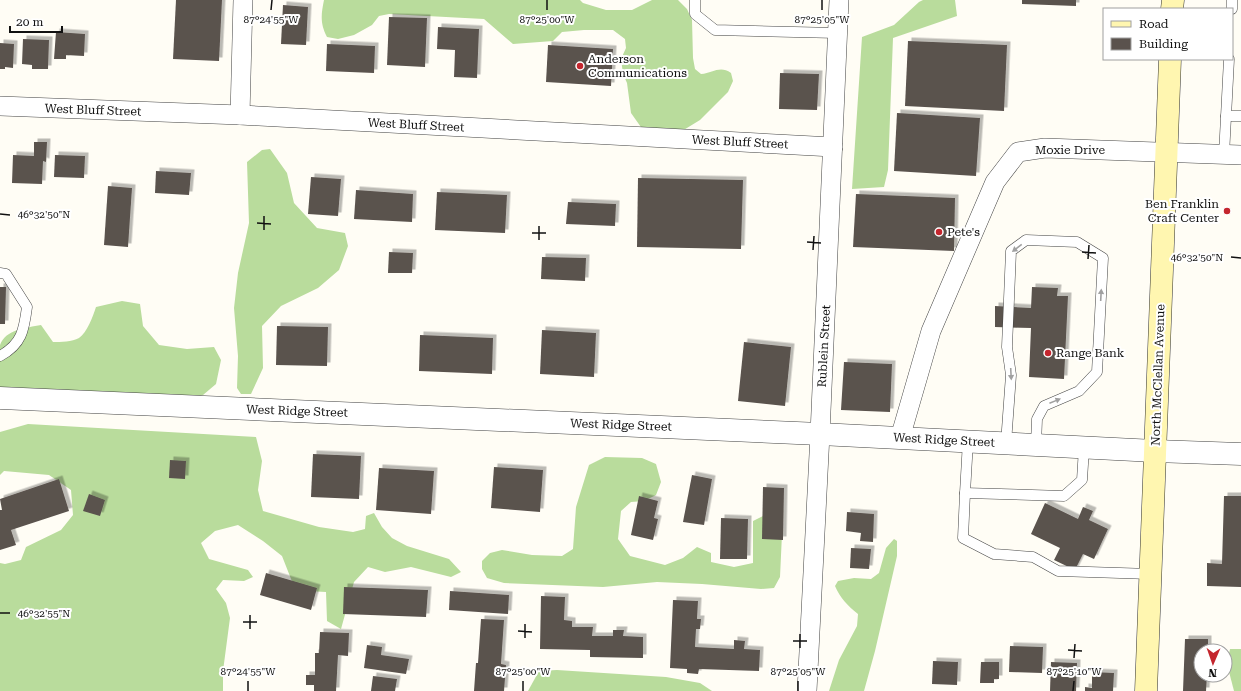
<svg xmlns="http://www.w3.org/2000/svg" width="1241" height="691" font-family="'Roboto Serif',serif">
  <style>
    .forest { fill: #b9dc9c }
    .building { fill: #5a524d; filter: url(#shadow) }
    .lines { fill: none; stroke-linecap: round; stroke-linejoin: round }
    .service-casing { stroke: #444; stroke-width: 11 }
    .minor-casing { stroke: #444; stroke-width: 20 }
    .tertiary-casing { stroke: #444; stroke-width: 23 }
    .secondary-casing { stroke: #333; stroke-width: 23 }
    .service { stroke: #fff; stroke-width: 10 }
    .minor { stroke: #fff; stroke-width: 19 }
    .tertiary { stroke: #fff; stroke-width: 22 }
    .secondary { stroke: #fff6b0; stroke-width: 22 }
    .oneway { fill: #a0a0a0 }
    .ticks { fill: none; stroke: #111; stroke-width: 1.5 }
    .poi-dot { fill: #c4262e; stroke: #fff; stroke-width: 1.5 }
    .labels { text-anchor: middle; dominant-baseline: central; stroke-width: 4; stroke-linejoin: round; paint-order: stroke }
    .poi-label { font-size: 12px; fill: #111; stroke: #fff; text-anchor: start }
    .street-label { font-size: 12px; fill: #111; stroke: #fff }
    .ticks-label { font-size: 10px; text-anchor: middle; fill: #111; stroke: #fff; stroke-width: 4; stroke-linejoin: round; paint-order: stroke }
  </style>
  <defs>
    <filter id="shadow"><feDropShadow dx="3.5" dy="-3.5" stdDeviation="0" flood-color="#0004"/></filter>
  </defs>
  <rect width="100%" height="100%" fill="#fffdf5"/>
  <g class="forest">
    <path d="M324 0H580L583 3 606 10H632L652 0H678L687 9 692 20 693 58 695 69 701 74C713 73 720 65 731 73L733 81 728 92 700 120 682 131 643 130 631 113 627 83 623 74 621 59 626 48 625 39 613 30H584L562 32 553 41 513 44 484 19 389 14 379 16 372 25 354 35 338 39 327 37C320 23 321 15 324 0Z"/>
    <path d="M923 0H955L957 16 893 38 888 170 884 187 852 189 862 37 894 25 919 2Z"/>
    <path d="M270 149 287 173 294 203 317 228 345 233 348 246 339 270 318 288 281 306 262 326 263 368 251 394H241L237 388 238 356 234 308 238 273 249 223 247 162 262 150Z"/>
    <path d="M122 301 140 304 143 326 159 345 187 349 214 347 221 360 216 384 203 395 190 400 0 390V345C6 329 26 328 41 325L53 342C61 342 72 342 79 338 87 333 93 316 96 307Z"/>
    <path d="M28 424 256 437 262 461 258 490 263 511 319 527 353 532 365 529 366 516 374 513 382 527 392 538 407 546 449 559 461 572 451 577 411 567 385 572 368 567 354 582 341 629 327 621 326 592 307 591 293 584 282 556 263 541 238 525 215 531 201 543 209 559 248 570 253 577 244 581 223 580 216 589 226 603 230 618 223 671V691H0V563L5 564 21 560 26 547 61 530 73 515 71 490 49 475 4 471 0 475V432Z"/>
    <path d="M605 457 642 458 656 464 661 482 656 495 644 501 631 502 621 511 618 539 630 556 665 565 683 558 697 547 711 553V562L734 567 753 563V521L765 515 782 534 780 577 774 588 761 589 702 584 657 582 603 587 504 583 487 578 482 569V561L490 553 502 550 532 555 562 556 573 549 576 507 589 465Z"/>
    <path d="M894 539 897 541V556L875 651 864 691H829L839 660 857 626 858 614C848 606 840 598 835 586L838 581 854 578 871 579 879 573 886 548Z"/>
    <path d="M1230 649H1241V691H1234L1227 664Z"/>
    <path d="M557 670 666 677 700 683 712 691H528L539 671Z"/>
  </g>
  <g class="building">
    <path d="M176 0H222L219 61 173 59Z"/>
    <path d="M1022 0H1076V6L1022 4Z"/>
    <path d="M283 5 308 7 306 45 281 44Z"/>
    <path d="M389 17 427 18 425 67 387 65Z"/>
    <path d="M438 27 479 29 477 78 454 77 455 50 437 49Z"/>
    <path d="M56 32 85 34 84 56 66 55V59H54Z"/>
    <path d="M23 39 49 40 48 69H32V65L22 64Z"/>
    <path d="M908 41 1007 45 1004 111 905 106Z"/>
    <path d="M0 43 14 44 13 68 5 67V69H0Z"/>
    <path d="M327 44 375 46 374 73 326 71Z"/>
    <path d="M548 45 613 49 611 86 546 82Z"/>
    <path d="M780 73 819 74 817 110 779 109Z"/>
    <path d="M897 113 980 118 976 176 894 171Z"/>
    <path d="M34 142H47L46 162 43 161 42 184 12 183 13 155 34 156Z"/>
    <path d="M55 155 85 156 84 178 54 177Z"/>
    <path d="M156 171 191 173 189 195 155 193Z"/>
    <path d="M311 177 341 179 338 216 308 214Z"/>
    <path d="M638 178 743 180 741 249 637 247Z"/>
    <path d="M108 186 132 188 128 247 104 245Z"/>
    <path d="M356 190 413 194 412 222 354 219Z"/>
    <path d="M437 192 507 195 505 233 435 230Z"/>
    <path d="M856 194 955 198 954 251 853 247Z"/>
    <path d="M568 202 616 204 615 226 566 224Z"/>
    <path d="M389 252 413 253 412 273H388Z"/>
    <path d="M542 257 586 258 585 281 541 279Z"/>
    <path d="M0 287H6L5 324H0Z"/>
    <path d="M1032 287 1058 288 1057 296H1068L1064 379 1029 377 1031 328 995 327V306L1031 308Z"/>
    <path d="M277 326 328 327 327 366 276 365Z"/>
    <path d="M542 330 596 333 594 377 540 374Z"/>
    <path d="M420 335 493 338 492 374 419 371Z"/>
    <path d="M744 342 791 347 785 406 738 401Z"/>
    <path d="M844 362 892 364 890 412 841 410Z"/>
    <path d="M313 454 361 456 359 499 311 497Z"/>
    <path d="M170 460 186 461 185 479 169 478Z"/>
    <path d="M494 467 543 470 540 512 491 508Z"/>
    <path d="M379 468 434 471 431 514 376 510Z"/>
    <path d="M692 475 712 479 704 525 683 522Z"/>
    <path d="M59 479 69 511 11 530 16 545 0 550V510H2L0 499Z"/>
    <path d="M763 487 784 488 783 540 762 539Z"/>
    <path d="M89 494 105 500 100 516 83 511Z"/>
    <path d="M639 496 658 501 654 518 658 519 653 540 631 535Z"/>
    <path d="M1224 496H1241V587L1207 586V563L1222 564Z"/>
    <path d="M1045 503 1078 519 1083 507 1093 511 1089 520 1108 529 1094 559 1083 554 1075 570 1054 560 1060 548 1031 534Z"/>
    <path d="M847 512 874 514 873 542 860 541 861 533 846 531Z"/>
    <path d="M721 518 748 519 747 559H720Z"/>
    <path d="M851 548 871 549 869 569 850 568Z"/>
    <path d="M266 573 317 588 311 610 260 595Z"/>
    <path d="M344 587 428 590 426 617 343 614Z"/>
    <path d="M450 591 509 595 508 614 449 610Z"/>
    <path d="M541 596 565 597 564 620 572 621V627H593L592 636H613V630H624L623 636 643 637V658L590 657V650L540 649Z"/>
    <path d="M673 600 698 601 697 619H701L700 629H696L695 647 734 649V640L745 641 744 649 760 650 759 671 699 669 698 674 687 673V669L670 668Z"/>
    <path d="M481 619 504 620 501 664 506 665 504 691H474L476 663H478Z"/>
    <path d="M320 632 349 633 348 656 338 655 336 691H314V685H306V675H315V653H319Z"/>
    <path d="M1185 639H1208V651H1201V675H1207L1206 691H1183Z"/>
    <path d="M367 645 382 647 381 655 409 659 406 674 364 668Z"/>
    <path d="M1010 646 1043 647 1042 673 1009 672Z"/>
    <path d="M933 661 958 662 957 685 932 684Z"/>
    <path d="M981 662H999V679H994V683H980Z"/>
    <path d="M1051 662 1077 663 1076 691H1050Z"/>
    <path d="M1092 672 1114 673 1113 691H1085V687L1092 688Z"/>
    <path d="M373 676 397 679 395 691H371Z"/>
  </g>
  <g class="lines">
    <defs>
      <g id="service">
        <path d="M695 0V14L715 30 837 33"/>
        <path d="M1232 9V0"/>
        <path d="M1226 116H1241"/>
        <path d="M1224 155 1229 59"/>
        <path d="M0 273 6 274 27 307C24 330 22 344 0 356"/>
        <path d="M1006 443 1011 375 1007 347 1011 251 1026 240 1077 242 1103 258 1097 372 1079 391 1044 406 1037 419 1036 445"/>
        <path d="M1084 448 1082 480 1064 496 965 493 963 538 994 554 1033 557 1058 571 1151 574"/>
        <path d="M965 493 968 441"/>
      </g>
      <g id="minor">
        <path d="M0 106 240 115 833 147"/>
        <path d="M240 115 243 0"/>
        <path d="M900 438 931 331 995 182 1018 152 1045 148 1241 155"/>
        <path d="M807 691 820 434 839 0"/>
      </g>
      <path id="tertiary" d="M0 398 820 434 1155 451 1241 454"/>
      <g id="secondary">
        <path d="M1172 9 1173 0"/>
        <path d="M1146 691 1170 59"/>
      </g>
    </defs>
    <use href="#service" class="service-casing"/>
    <use href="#minor" class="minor-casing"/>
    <use href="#tertiary" class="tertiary-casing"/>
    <use href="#secondary" class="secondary-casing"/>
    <use href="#service" class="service"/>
    <use href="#minor" class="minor"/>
    <use href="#tertiary" class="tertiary"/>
    <use href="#secondary" class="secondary"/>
  </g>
  <defs><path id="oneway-solid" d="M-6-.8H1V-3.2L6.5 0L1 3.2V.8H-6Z"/></defs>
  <g class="oneway">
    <use href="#oneway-solid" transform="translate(1017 248) rotate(142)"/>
    <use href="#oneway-solid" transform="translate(1101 295) rotate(-87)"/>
    <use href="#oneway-solid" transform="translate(1011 374) rotate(87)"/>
    <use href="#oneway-solid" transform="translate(1055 401) rotate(-22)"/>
  </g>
  <path class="ticks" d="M271 10 272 0M547 10V0M822 10V0M0 214 10 215M257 223 271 224M264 230V216M532 233H546M539 240V226M807 242 821 243M813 250 814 236M1082 252 1096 253M1231 257 1241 258M1088 259 1089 245M0 613H10M243 622H257M250 629V615M518 631 532 632M525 638V624M793 641H807M800 648V634M1068 650 1082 651M1074 658 1075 644M248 691V681M523 691V681M798 691V681M1073 691 1074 681"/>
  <g class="poi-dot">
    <circle cx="580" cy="66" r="4"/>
    <circle cx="1227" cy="211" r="4"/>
    <circle cx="939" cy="232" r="4"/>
    <circle cx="1048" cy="353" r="4"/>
  </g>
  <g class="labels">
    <g class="poi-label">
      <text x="588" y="59">Anderson<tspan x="588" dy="14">Communications</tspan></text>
      <text x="1219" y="204" text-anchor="end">Ben Franklin<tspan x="1219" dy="14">Craft Center</tspan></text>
      <text x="947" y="232">Pete's</text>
      <text x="1056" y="353">Range Bank</text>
    </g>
    <g class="street-label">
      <text transform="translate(93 110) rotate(2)">West Bluff Street</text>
      <text transform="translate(416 125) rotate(3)">West Bluff Street</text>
      <text transform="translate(740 142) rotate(3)">West Bluff Street</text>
      <text x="1070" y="150">Moxie Drive</text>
      <text transform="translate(824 346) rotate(-87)">Rublein Street</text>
      <text transform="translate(1158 375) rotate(-88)">North McClellan Avenue</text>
      <text transform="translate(297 411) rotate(2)">West Ridge Street</text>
      <text transform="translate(621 425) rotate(2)">West Ridge Street</text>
      <text transform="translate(944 440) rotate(3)">West Ridge Street</text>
    </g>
  </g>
  <g class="ticks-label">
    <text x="271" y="23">87°24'55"W</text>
    <text x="547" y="23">87°25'00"W</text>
    <text x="822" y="23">87°25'05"W</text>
    <text x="44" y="218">46°32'50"N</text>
    <text x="1197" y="261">46°32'50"N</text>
    <text x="44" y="617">46°32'55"N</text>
    <text x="248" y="675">87°24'55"W</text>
    <text x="523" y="675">87°25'00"W</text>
    <text x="798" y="675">87°25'05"W</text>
    <text x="1074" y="675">87°25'10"W</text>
  </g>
  <rect x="1103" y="8" width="130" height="52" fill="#ffffff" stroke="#a0a0a0"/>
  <rect x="1111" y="21" width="20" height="6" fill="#fff6b0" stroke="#a0a0a0"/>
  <text x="1139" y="28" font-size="12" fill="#111111">Road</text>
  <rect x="1111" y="38" width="20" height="12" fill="#5a524d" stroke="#a0a0a0"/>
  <text x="1139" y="48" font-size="12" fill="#111111">Building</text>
  <g transform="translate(1213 663) rotate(182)"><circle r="19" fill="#ffffff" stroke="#a0a0a0"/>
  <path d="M0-3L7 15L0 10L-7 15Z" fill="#c4262e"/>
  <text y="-6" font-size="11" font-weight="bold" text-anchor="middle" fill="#111111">N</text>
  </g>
  <path d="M10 26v6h52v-6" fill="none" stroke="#111111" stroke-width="2"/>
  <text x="16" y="26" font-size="12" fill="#111111" stroke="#ffffff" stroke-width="3" paint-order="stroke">20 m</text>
</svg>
